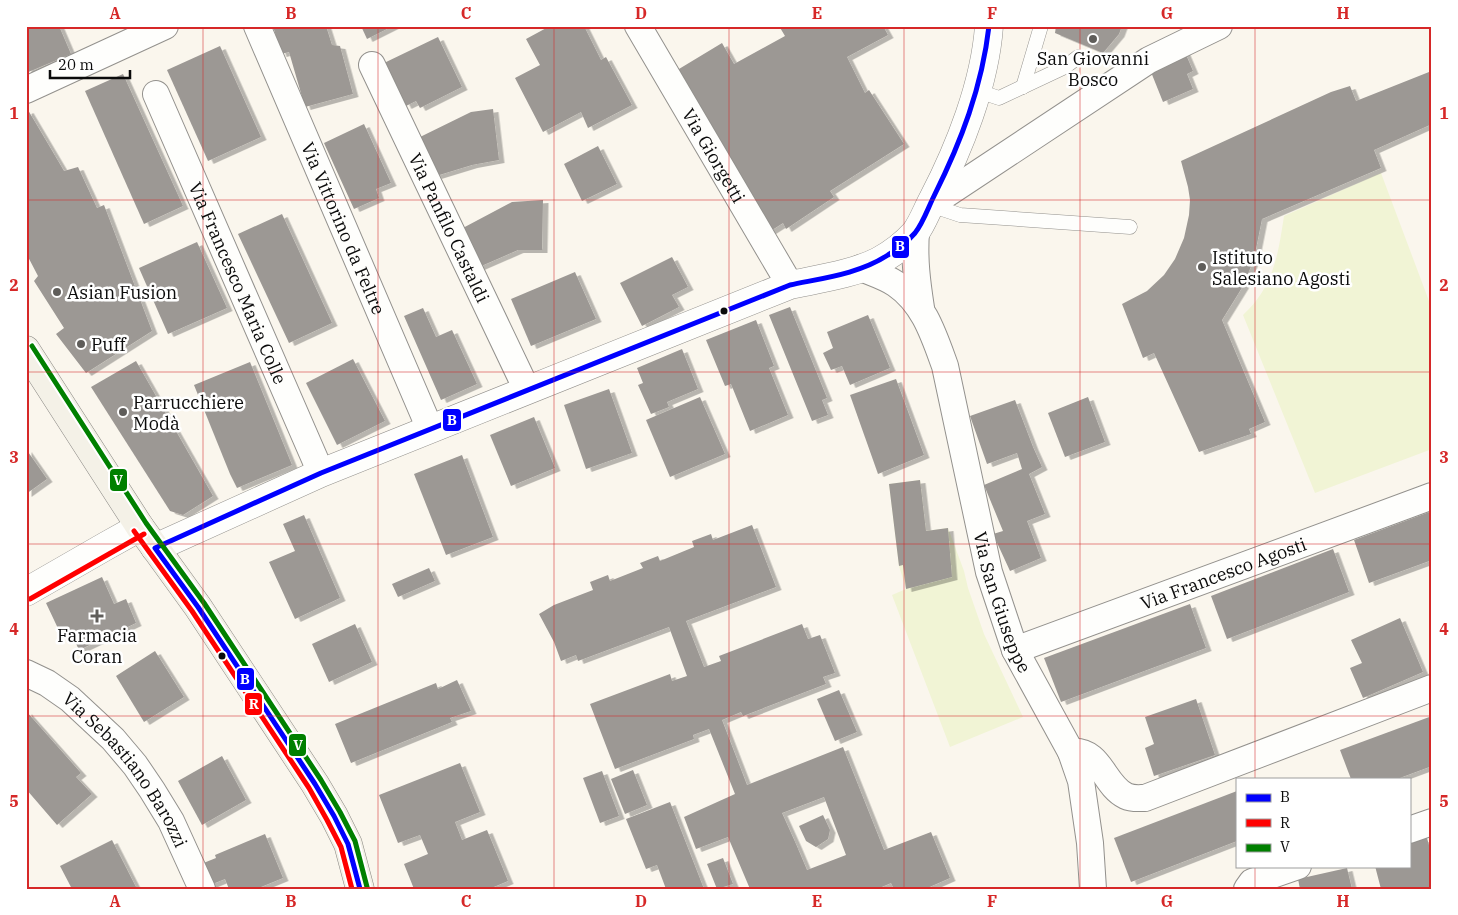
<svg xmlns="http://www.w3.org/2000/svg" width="1458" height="915" font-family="'IBM Plex Serif',serif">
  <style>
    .pitch { fill: #f1f4d5 }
    .building { fill: #9c9894; fill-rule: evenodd; filter: url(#shadow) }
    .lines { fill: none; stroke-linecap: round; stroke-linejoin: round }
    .service-casing { stroke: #93918d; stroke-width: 15 }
    .minor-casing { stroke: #93918d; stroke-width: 28 }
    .tertiary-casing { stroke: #93918d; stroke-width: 29 }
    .secondary-casing { stroke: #898783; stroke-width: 29 }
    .service { stroke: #fefefc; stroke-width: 14 }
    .minor { stroke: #fefefc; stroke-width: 26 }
    .tertiary { stroke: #fefefc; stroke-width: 28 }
    .secondary { stroke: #f4f1e7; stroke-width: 28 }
    .bus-1-casing { stroke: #fff; stroke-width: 9 }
    .bus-2-casing { stroke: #fff; stroke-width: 9 }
    .bus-3-casing { stroke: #fff; stroke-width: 9 }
    .bus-1 { stroke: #00f; stroke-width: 5 }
    .bus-2 { stroke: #f00; stroke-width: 5 }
    .bus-3 { stroke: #008000; stroke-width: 5 }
    .grid { fill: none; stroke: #d62828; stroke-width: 1; stroke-opacity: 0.55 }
    .poi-dot { fill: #5f5d5a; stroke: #fff; stroke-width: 2 }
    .bus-dot { fill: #0b0b0b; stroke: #fff; stroke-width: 2 }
    .labels { text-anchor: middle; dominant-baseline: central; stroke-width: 5; stroke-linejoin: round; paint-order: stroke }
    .poi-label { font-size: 18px; fill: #0b0b0b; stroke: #fff; text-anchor: start }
    .street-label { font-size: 18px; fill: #0b0b0b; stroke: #fff }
    .line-badge { stroke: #fff; stroke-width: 2 }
    .badge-label { font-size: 14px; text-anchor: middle; font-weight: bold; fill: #fff }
    .neatline { fill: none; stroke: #d62828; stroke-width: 2 }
    .grid-label { font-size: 16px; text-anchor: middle; font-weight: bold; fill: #d62828 }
  </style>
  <defs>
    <filter id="shadow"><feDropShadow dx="5.5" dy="3" stdDeviation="0" flood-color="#0004"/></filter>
  </defs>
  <rect width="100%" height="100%" fill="#faf6ed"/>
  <g class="pitch">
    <path d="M1381 173 1432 309V449L1315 493 1243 315C1274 286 1278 255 1284 216Z"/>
    <path d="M920 480 926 531 948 528 964 571 968 588 984 634 1023 717 950 747 892 595 906 589 899 566 889 484Z"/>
  </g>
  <g class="building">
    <path d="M26 26H59L71 54 26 73Z"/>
    <path d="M273 26H326L332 45 340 46 353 94 305 107 289 52 281 54Z"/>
    <path d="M361 26H393L367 39Z"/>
    <path d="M550 26H584L601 60 606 57 632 105 588 128 581 112 543 132 515 78 540 65 526 39Z"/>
    <path d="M779 26H883L888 35 847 57 865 93 869 90 904 144 830 191 834 197 786 229 783 223 769 232 674 72 722 43 734 64 785 36Z"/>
    <path d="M1056 26H1122L1119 34 1103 53 1055 33Z"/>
    <path d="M438 37 462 87 420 108 416 101 406 106 384 63Z"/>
    <path d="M220 46 261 137 208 161 167 70Z"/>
    <path d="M1184 50 1193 71 1187 74 1193 89 1163 102 1151 72Z"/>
    <path d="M1429 72 1432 79V124L1374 150 1381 168 1262 219 1254 259 1243 286 1222 320 1265 422 1249 429 1251 434 1199 452 1154 353 1143 358 1122 304 1147 291 1164 275 1175 259 1184 238 1189 215 1190 200 1188 187 1181 161 1331 92 1350 86 1356 101Z"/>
    <path d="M123 74 183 206 144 224 85 91Z"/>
    <path d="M493 109 499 160 472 165 436 176 418 138 471 112Z"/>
    <path d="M28 110 64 171 78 167 97 208 104 205 152 331 86 373 56 334 64 328 34 281 38 276 26 253V111Z"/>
    <path d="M364 124 391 183 376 189 379 198 354 209 324 143Z"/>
    <path d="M598 146 617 184 582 201 564 164Z"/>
    <path d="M543 200 542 250H518L479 267 461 229 512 202Z"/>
    <path d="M282 214 332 323 289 343 238 234Z"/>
    <path d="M197 242 227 308 168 334 139 268Z"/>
    <path d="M672 257 688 287 672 295 679 307 642 326 620 283Z"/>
    <path d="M575 272 596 319 531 346 511 299Z"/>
    <path d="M790 307 827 398 822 400 828 415 812 421 769 315Z"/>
    <path d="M423 308 436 337 452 330 477 384 441 400 404 316Z"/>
    <path d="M868 315 890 368 850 385 842 366 831 370 823 353 833 348 827 332Z"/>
    <path d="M756 320 774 366 769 368 788 415 750 431 731 384 725 386 706 340Z"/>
    <path d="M682 349 698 389 667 402 669 407 651 414 638 385 643 383 637 368Z"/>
    <path d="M353 359 385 421 337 445 306 383Z"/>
    <path d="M136 361 213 496 183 515 170 511 91 387Z"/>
    <path d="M250 362 292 465 237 488 230 474 194 385Z"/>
    <path d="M896 379 924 455 878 474 850 395Z"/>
    <path d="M609 389 632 453 586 469 564 405Z"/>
    <path d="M700 397 725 454 670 477 646 420Z"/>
    <path d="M1088 397 1105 442 1065 457 1048 413Z"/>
    <path d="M1015 400 1033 447 1042 467 1029 474 1045 514 1027 521 1041 558 1010 571 993 534 1003 531 984 485 1022 469 1017 453 987 464 970 416Z"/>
    <path d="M534 417 555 468 511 486 490 435Z"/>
    <path d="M26 449 47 479 26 494Z"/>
    <path d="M462 455 493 537 446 555 414 474Z"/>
    <path d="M920 480 926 531 948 528 952 577 906 589 903 565 899 566 889 484Z"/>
    <path d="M1432 511V560L1369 583 1354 540Z"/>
    <path d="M304 515 340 598 295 619 269 562 295 551 283 524Z"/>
    <path d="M752 525 776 587 686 621 704 667 721 661 719 656 802 624 808 639 820 635 835 673 823 677 826 684 743 716 741 712 722 720 747 785 843 747 884 850 931 832 950 878 925 889H894L891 883 877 889H750L728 837 696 849 684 817 735 794 709 729 693 735 694 739 615 769 590 704 670 674 672 681 687 676 669 627 578 661 576 655 561 661 554 642 539 614 554 605 593 590 590 582 608 575 610 581 643 568 640 563 658 556 660 561 694 547 692 541 711 534 713 540ZM824 797 846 855 807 870 796 844 782 813Z"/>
    <path d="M1333 549 1349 592 1227 639 1211 596Z"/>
    <path d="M429 568 435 581 398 597 392 584Z"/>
    <path d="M102 577 114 604 126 599 136 623 79 650 72 635 63 639 46 603Z"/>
    <path d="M1190 604 1206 648 1061 702 1044 658Z"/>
    <path d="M1400 618 1423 672 1363 698 1350 668 1362 663 1351 640Z"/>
    <path d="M355 624 372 662 329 682 312 644Z"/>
    <path d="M155 651 184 697 144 722 116 676Z"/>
    <path d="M457 680 471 711 450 718 452 722 351 763 335 724 436 683 438 689Z"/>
    <path d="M839 690 857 732 835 741 817 699Z"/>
    <path d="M1196 699 1215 755 1154 776 1145 748 1154 744 1145 717Z"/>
    <path d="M26 711 81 773 76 777 92 794 57 825 26 789Z"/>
    <path d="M1432 716V766L1397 779H1351L1340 750Z"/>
    <path d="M222 756 246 800 202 825 178 781Z"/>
    <path d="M460 763 480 812 455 822 462 840 487 830 508 881 489 889H414L404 864 428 854 420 835 398 843 379 795Z"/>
    <path d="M633 770 647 805 625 814 611 779Z"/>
    <path d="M602 771 619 816 600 823 583 778Z"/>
    <path d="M1237 791V841L1131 882 1114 838Z"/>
    <path d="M670 802 704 889H666L657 865 646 869 626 819Z"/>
    <path d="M823 815 830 830 828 839 816 847 806 841 799 826Z"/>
    <path d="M265 834 283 878 256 889H229L225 879 205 887 196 866 216 858 215 855Z"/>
    <path d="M1427 838 1432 856V889H1381L1375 866H1409V843Z"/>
    <path d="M112 840 137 889H72L60 866Z"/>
    <path d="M723 858 733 884 717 889 707 864Z"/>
    <path d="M1347 868 1352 889H1300L1298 879Z"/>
  </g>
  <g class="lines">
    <defs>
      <g id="service">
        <path d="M1023 87 1041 26"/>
        <path d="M978 91 999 98 1065 67 1078 57"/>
        <path d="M930 205 960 215 1130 227"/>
      </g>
      <g id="minor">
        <path id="s1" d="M257 26 430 429"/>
        <path id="s2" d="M638 26 790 285"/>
        <path id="s3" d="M372 65 527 390"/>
        <path d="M26 90 165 26"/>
        <path id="s4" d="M156 94 321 473"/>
        <path d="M930 205 1149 60 1219 26"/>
        <path d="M916 232C914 259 917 282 921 308"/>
        <path id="s5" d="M861 268C873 273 886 277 896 284 924 303 934 336 945 366L989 572 1015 650 1071 752 1081 781 1090 843 1093 889"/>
        <path id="s6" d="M1015 650 1432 496"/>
        <path id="s7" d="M26 673 47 683 70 699 113 739 135 765 152 790 171 821 202 889"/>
        <path d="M1071 752C1101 749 1103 785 1126 796 1132 799 1139 798 1145 798L1432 688"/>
        <path d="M1409 830 1432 822"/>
        <path d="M1247 889 1252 882 1298 866"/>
      </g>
      <g id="tertiary">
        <path d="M155 548 321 473 790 285C818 279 854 274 879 261 892 254 905 244 915 233 922 224 927 210 933 199 959 149 985 84 989 26"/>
        <path d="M26 592 106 546 140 527"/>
      </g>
      <path id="secondary" d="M26 350 140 527 198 607 315 784 334 816 348 844 360 889"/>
    </defs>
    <use href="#service" class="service-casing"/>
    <use href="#minor" class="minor-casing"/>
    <use href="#tertiary" class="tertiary-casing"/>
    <use href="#secondary" class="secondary-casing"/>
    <use href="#service" class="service"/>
    <use href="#minor" class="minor"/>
    <use href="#tertiary" class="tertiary"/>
    <use href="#secondary" class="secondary"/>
    <defs>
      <path id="bus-1" d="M360 889 348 844 334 816 315 784 198 607 155 548 321 473 790 285C823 278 859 274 888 255 898 249 907 242 915 233 923 223 928 208 934 196 961 142 982 87 989 26"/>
      <g id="bus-2">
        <path d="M134 531 192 611 309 788 327 820 341 847 352 889"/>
        <path d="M30 599 144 534"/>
      </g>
      <path id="bus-3" d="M32 346 146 523 204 603 321 780 340 812 355 841 367 887"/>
    </defs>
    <use href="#bus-1" class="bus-1-casing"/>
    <use href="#bus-2" class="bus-2-casing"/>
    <use href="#bus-3" class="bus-3-casing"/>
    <use href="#bus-1" class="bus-1"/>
    <use href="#bus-2" class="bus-2"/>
    <use href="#bus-3" class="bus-3"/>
  </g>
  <path class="grid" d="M203 26V889M378 26V889M554 26V889M729 26V889M904 26V889M1080 26V889M1255 26V779M26 200H1432M26 372H1432M26 544H1432M26 716H1432M1255 866V889"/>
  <g class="poi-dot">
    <circle cx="1093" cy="39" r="5"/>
    <circle cx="1202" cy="267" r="5"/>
    <circle cx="57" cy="292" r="5"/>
    <circle cx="81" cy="344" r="5"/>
    <circle cx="123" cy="412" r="5"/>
    <path d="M94.5 608.5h5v5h5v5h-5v5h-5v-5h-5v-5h5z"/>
  </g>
  <g class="bus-dot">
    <circle cx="724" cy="311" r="4.5"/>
    <circle cx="222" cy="656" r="4.5"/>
  </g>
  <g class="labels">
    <g class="poi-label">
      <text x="1093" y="58" text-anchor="middle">San Giovanni<tspan x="1093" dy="21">Bosco</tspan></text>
      <text x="1212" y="257">Istituto<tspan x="1212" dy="21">Salesiano Agosti</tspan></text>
      <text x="67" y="292">Asian Fusion</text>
      <text x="91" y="344">Puff</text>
      <text x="133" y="402">Parrucchiere<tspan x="133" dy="21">Modà</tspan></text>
      <text x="97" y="635" text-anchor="middle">Farmacia<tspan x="97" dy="21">Coran</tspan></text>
    </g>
    <g class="street-label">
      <text stroke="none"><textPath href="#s2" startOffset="150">Via Giorgetti</textPath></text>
      <text stroke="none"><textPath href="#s1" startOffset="220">Via Vittorino da Feltre</textPath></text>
      <text stroke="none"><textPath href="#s3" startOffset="180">Via Panfilo Castaldi</textPath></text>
      <text stroke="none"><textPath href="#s4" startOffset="206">Via Francesco Maria Colle</textPath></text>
      <text stroke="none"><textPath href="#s6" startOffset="222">Via Francesco Agosti</textPath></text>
      <text stroke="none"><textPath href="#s5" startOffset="379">Via San Giuseppe</textPath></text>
      <text stroke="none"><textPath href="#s7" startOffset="142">Via Sebastiano Barozzi</textPath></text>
    </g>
  </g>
  <g class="line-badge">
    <rect x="891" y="235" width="19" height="24" rx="5" fill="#00f"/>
    <rect x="442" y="408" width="20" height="24" rx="5" fill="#00f"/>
    <rect x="109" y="468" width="19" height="24" rx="5" fill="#008000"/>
    <rect x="236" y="667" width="19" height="24" rx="5" fill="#00f"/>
    <rect x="244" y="692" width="19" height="24" rx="5" fill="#f00"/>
    <rect x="288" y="733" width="19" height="24" rx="5" fill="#008000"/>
  </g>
  <g class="badge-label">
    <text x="900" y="251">B</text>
    <text x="452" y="425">B</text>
    <text x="118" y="485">V</text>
    <text x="245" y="684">B</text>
    <text x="254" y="709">R</text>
    <text x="298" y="750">V</text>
  </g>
  <rect width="1458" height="915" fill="none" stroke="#ffffff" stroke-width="55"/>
  <rect x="1236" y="778" width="175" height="90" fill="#ffffff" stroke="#9d9d9d"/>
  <rect x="1246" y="794" width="25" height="8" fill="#0000ff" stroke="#9d9d9d"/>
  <text x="1280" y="802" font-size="15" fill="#0b0b0b">B</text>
  <rect x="1246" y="819" width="25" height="8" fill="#ff0000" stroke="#9d9d9d"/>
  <text x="1280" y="828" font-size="15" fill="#0b0b0b">R</text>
  <rect x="1246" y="844" width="25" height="8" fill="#008000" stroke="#9d9d9d"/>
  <text x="1280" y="852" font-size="15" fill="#0b0b0b">V</text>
  <path d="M50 70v8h80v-8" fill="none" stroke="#0b0b0b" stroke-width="2.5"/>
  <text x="58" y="70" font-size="15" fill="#0b0b0b" stroke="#ffffff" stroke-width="4" paint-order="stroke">20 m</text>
  <rect x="28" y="28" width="1402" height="860" class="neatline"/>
  <g class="grid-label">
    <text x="115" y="19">A</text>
    <text x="291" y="19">B</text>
    <text x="466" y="19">C</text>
    <text x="641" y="19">D</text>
    <text x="817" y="19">E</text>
    <text x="992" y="19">F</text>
    <text x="1167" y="19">G</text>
    <text x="1343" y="19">H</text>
    <text x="14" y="119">1</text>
    <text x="1444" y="119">1</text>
    <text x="14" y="291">2</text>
    <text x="1444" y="291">2</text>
    <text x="14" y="463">3</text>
    <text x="1444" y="463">3</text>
    <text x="14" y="635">4</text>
    <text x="1444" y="635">4</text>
    <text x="14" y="807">5</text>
    <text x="1444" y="807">5</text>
    <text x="115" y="907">A</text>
    <text x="291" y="907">B</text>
    <text x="466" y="907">C</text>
    <text x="641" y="907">D</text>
    <text x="817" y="907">E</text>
    <text x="992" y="907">F</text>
    <text x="1167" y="907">G</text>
    <text x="1343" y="907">H</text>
  </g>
</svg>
